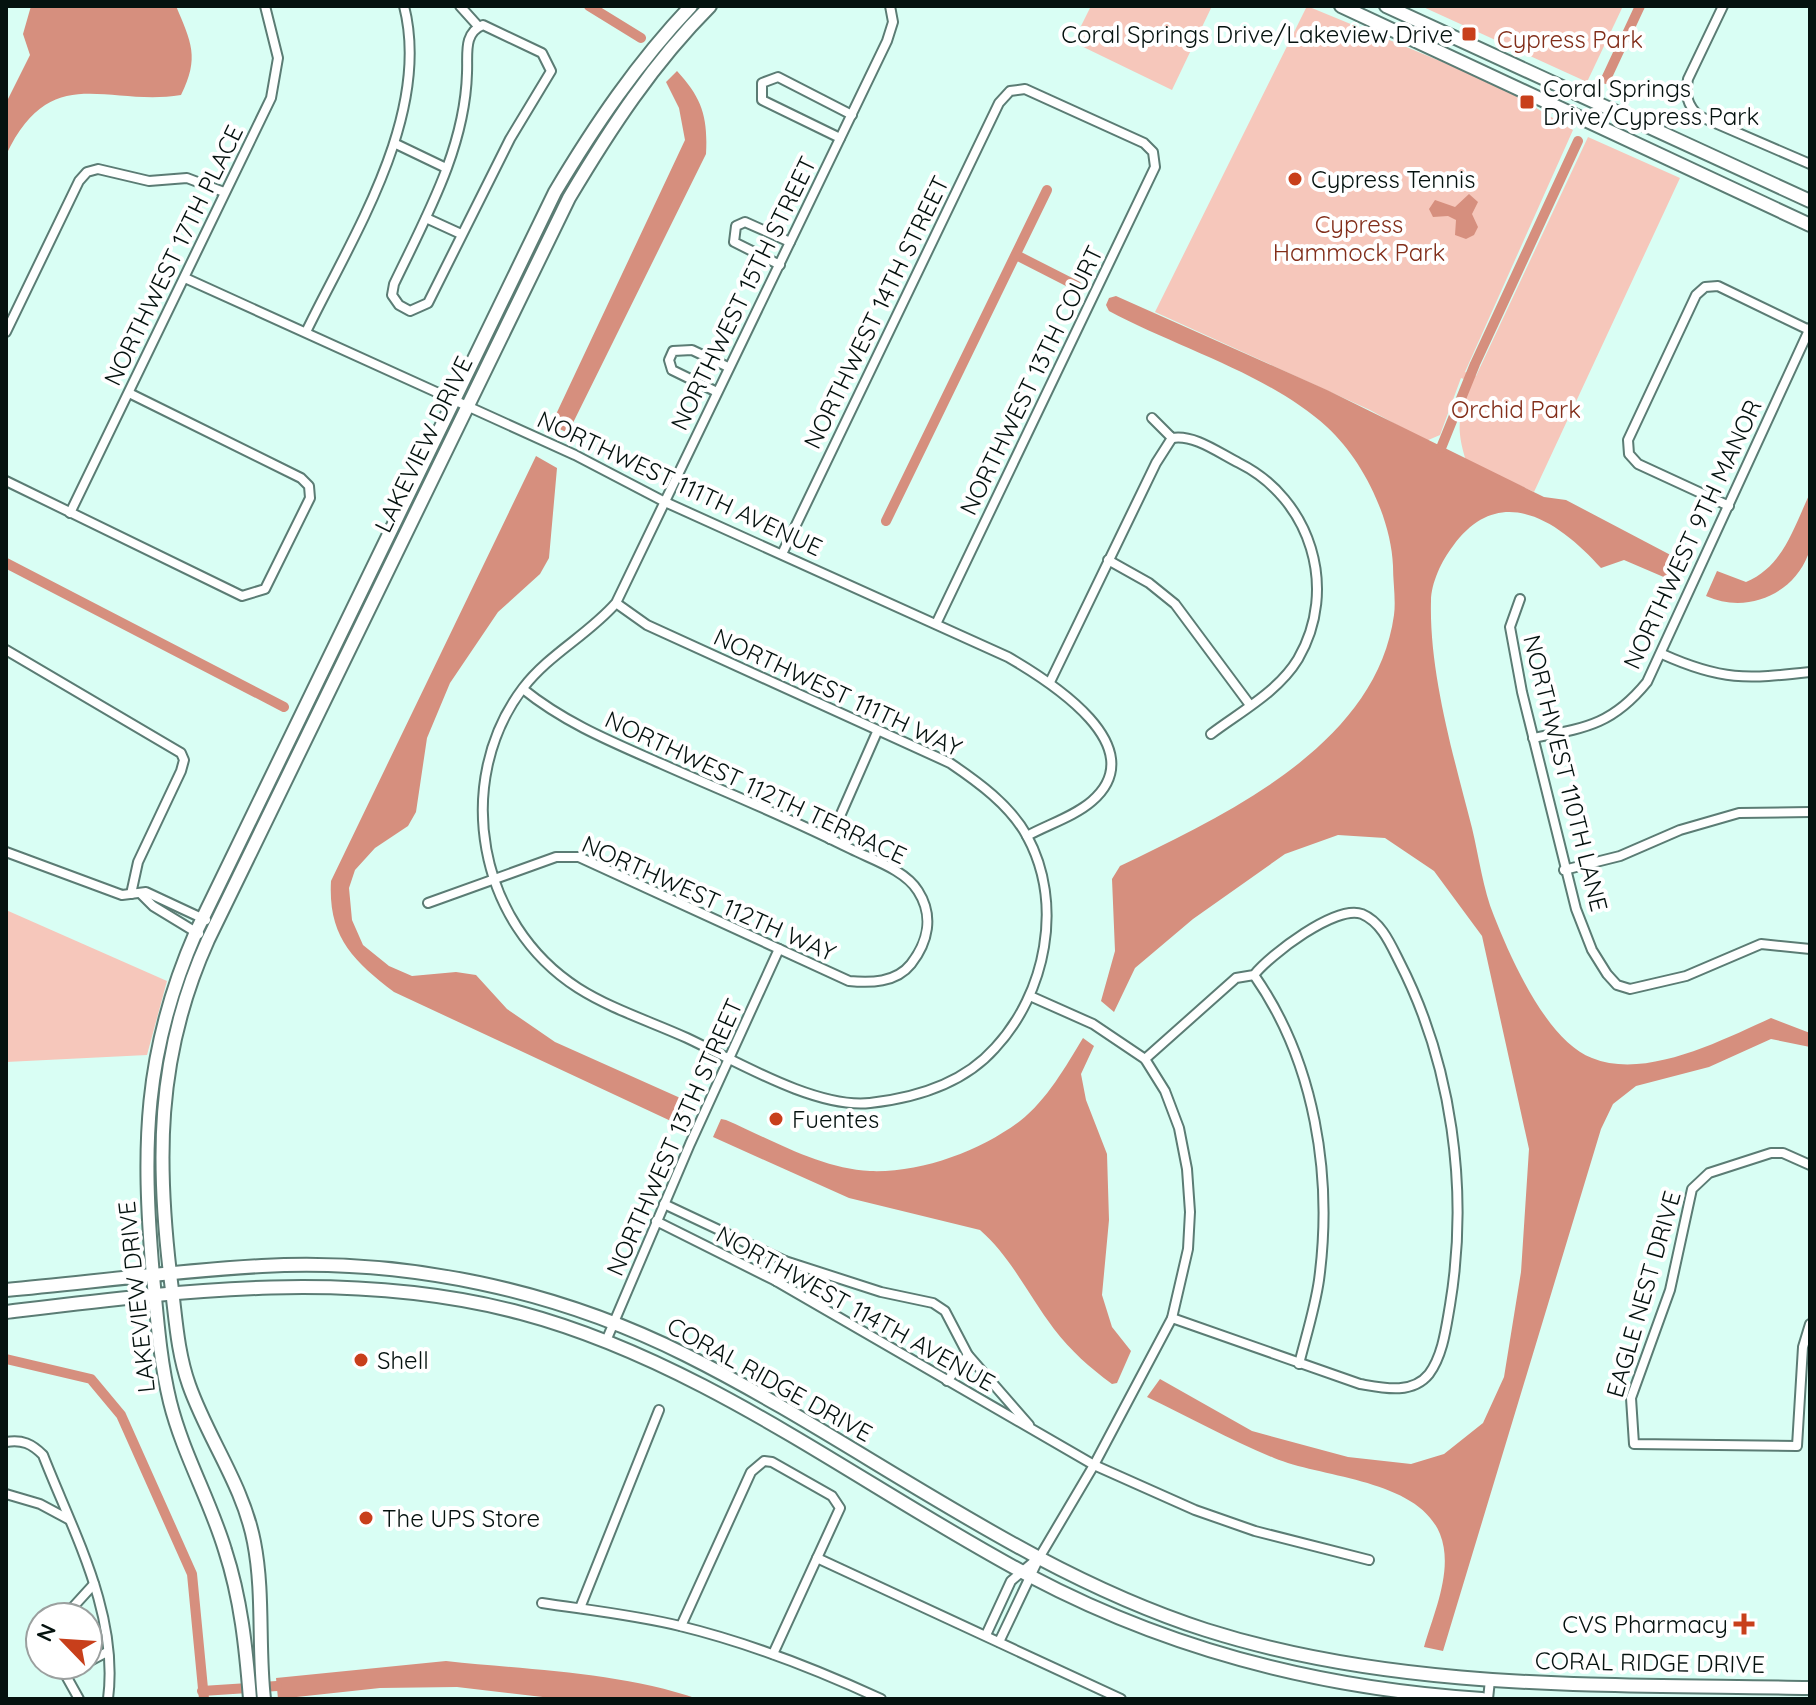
<svg xmlns="http://www.w3.org/2000/svg" width="1816" height="1705" font-family="Quicksand,sans-serif">
  <style>
    .green { fill: #f6c7bb }
    .water { fill: #d68f7e }
    .lines { fill: none; stroke-linecap: round; stroke-linejoin: round }
    .canal { stroke: #d68f7e; stroke-width: 10 }
    .street-casing { stroke: #5b7c74; stroke-width: 12 }
    .secondary-casing { stroke: #5b7c74; stroke-width: 16 }
    .street { stroke: #fff; stroke-width: 8 }
    .secondary { stroke: #fff; stroke-width: 12 }
    .poi-dot { fill: #c83f1b; stroke: #fff; stroke-width: 3 }
    .labels { text-anchor: middle; dominant-baseline: central; stroke-width: 8; stroke-linejoin: round; paint-order: stroke }
    .poi-label { font-size: 24px; fill: #05120f; stroke: #fff; text-anchor: start }
    .park-label { font-size: 24px; fill: #822e1a; stroke: #fff }
    .street-label { font-size: 24px; fill: #05120f; stroke: #fff }
  </style>
  <rect width="100%" height="100%" fill="#d9fef4"/>
  <g class="green">
    <path d="M1091 6H1212L1172 90 1073 42Z"/>
    <path d="M1307 6 1496 84 1573 130 1465 372 1476 376 1588 137 1680 178 1534 492 1466 461C1455 425 1459 416 1472 382L1461 378 1440 435 1426 441 1370 410 1155 312Z"/>
    <path d="M1421 6H1623L1587 82Z"/>
    <path d="M6 910 167 981 147 1055 6 1062Z"/>
  </g>
  <g class="water">
    <path d="M31 6H176C191 42 200 57 181 95 106 107 51 60 6 155V103L30 55 23 34Z"/>
    <path d="M677 71C702 98 708 117 706 154L568 433 551 425 685 140 679 108 666 82Z"/>
    <path d="M1469 194 1478 202 1472 214 1478 227 1474 235 1466 239 1455 235 1456 220 1448 216 1433 217 1429 209 1435 200 1455 207Z"/>
    <path d="M1116 296 1327 390 1544 497 1566 500 1682 561 1673 581 1624 560 1601 568C1559 521 1500 481 1453 546 1442 560 1431 583 1431 601 1429 673 1454 758 1472 828 1479 857 1483 889 1494 916 1511 959 1547 1041 1592 1058 1646 1080 1722 1040 1771 1018L1810 1033V1047L1771 1039 1709 1067 1636 1086 1613 1104 1601 1129 1443 1651 1424 1647C1434 1612 1454 1569 1440 1534 1418 1479 1322 1478 1274 1458 1230 1440 1189 1417 1147 1397L1160 1379 1252 1431 1348 1457 1411 1464 1444 1454 1483 1423 1504 1377 1521 1272 1529 1149 1482 936 1434 871 1385 838 1338 835 1285 854 1193 919 1135 968 1114 1012 1101 1001 1115 951 1112 879 1120 866C1225 815 1376 746 1394 615 1396 600 1393 582 1393 566 1391 518 1363 460 1327 427 1269 374 1178 348 1109 311L1106 305 1109 298Z"/>
    <path d="M536 456 557 468 549 558 540 574 498 612 450 683 427 738 416 812 408 826 375 848 355 870 349 888 352 920 363 945 389 966 412 976 456 972 476 975 507 1009 555 1042 687 1101 679 1121 673 1122 394 992C352 960 328 936 331 881Z"/>
    <path d="M1810 493C1810 511 1815 538 1808 555 1792 596 1745 614 1706 596L1717 571 1746 582C1783 567 1794 527 1810 493Z"/>
    <path d="M1083 1038 1094 1046 1081 1074 1086 1100 1107 1154 1109 1220 1102 1295 1112 1327 1131 1351 1117 1383 1112 1384C1089 1367 1071 1351 1054 1329 1029 1296 1011 1257 980 1230L849 1198 713 1137 721 1119 726 1120C770 1139 821 1169 870 1171 921 1173 980 1151 1020 1121 1047 1100 1066 1066 1083 1038Z"/>
    <path d="M446 1661C529 1670 619 1672 698 1699H560L457 1687 380 1688 278 1699 276 1678Z"/>
  </g>
  <g class="lines">
    <g class="canal">
      <path d="M589 6 641 38"/>
      <path d="M1606 79 1640 6"/>
      <path d="M1016 255 1077 286"/>
      <path d="M1441 448 1475 364 1578 141"/>
      <path d="M886 521 1047 190"/>
      <path d="M6 563 284 707"/>
      <path d="M6 1359 91 1379 121 1415 192 1574 204 1699"/>
      <path d="M202 1691 277 1686"/>
    </g>
    <defs>
      <g id="street">
        <path d="M460 6 478 26"/>
        <path d="M1723 6 1688 79C1685 95 1687 105 1699 116L1810 164"/>
        <path d="M483 25 542 53 551 71 510 139 428 303 410 311 399 305 392 295 394 284C426 217 465 148 467 73 468 54 463 33 483 25Z"/>
        <path d="M840 138 762 100V83L778 77 852 115"/>
        <path d="M396 144 446 168"/>
        <path d="M426 218 461 234"/>
        <path d="M780 265 734 242 736 226 745 222 790 242"/>
        <path d="M185 278 575 455 665 502 1008 657C1051 682 1154 747 1092 801 1075 816 1047 825 1027 836"/>
        <path d="M6 332 79 181 87 172 98 169 149 181 187 178 224 192"/>
        <path d="M306 332C352 237 432 115 404 6"/>
        <path d="M717 392 672 370 669 360 673 351 692 350 728 367"/>
        <path d="M1152 418 1172 438C1194 434 1219 453 1239 463 1311 499 1339 589 1298 659 1278 692 1240 712 1211 734"/>
        <path d="M6 481 242 596 265 589 310 498 309 486 301 478 129 393"/>
        <path d="M1729 506 1638 464 1629 454 1628 440 1696 295 1705 287 1718 286 1809 330"/>
        <path d="M70 513 271 98 278 58 265 6"/>
        <path d="M782 554 999 103 1010 91 1025 89 1144 143 1153 152 1155 167 936 624"/>
        <path d="M1108 560 1149 583 1175 604 1250 705"/>
        <path d="M1520 599 1510 627 1522 692 1576 909 1592 950 1607 974 1617 985 1630 989 1686 976 1761 944 1810 949"/>
        <path d="M616 603 647 625 950 763C978 782 1010 805 1027 836 1064 904 1046 993 995 1048 964 1083 915 1098 870 1103 816 1109 736 1061 687 1038 652 1022 611 1009 578 988 478 924 452 782 523 688 549 654 588 635 616 603L887 41 893 22 890 6"/>
        <path d="M6 650 181 753 184 760 181 771 138 862 131 894"/>
        <path d="M1662 654C1722 681 1746 679 1810 672"/>
        <path d="M1050 682 1156 463 1172 438"/>
        <path d="M1533 738C1585 728 1612 725 1647 682L1810 328"/>
        <path d="M830 839 877 732"/>
        <path d="M6 852 122 895 146 892 206 920"/>
        <path d="M1564 870 1620 856 1680 830 1739 813 1810 812"/>
        <path d="M141 894 153 906 199 934"/>
        <path d="M428 903 556 857H579L849 981C870 983 896 983 911 964 928 942 934 916 918 891 905 870 873 860 851 849 790 818 725 792 662 764 612 742 565 723 523 689"/>
        <path d="M1254 975C1315 1062 1333 1176 1319 1280 1315 1308 1306 1336 1299 1364"/>
        <path d="M1145 1059 1236 978 1254 975C1270 955 1336 904 1362 914 1381 922 1390 943 1399 961 1452 1064 1469 1190 1450 1305 1446 1328 1443 1355 1429 1374 1412 1395 1383 1388 1360 1384L1172 1318"/>
        <path d="M1810 1165 1783 1153H1771L1709 1173 1692 1189 1670 1290 1631 1398 1634 1444 1797 1446 1803 1347 1810 1324"/>
        <path d="M664 1204 785 1261 881 1292 933 1303 945 1311 968 1355 1029 1425"/>
        <path d="M656 1221 776 1281 1094 1465 1195 1510 1255 1531 1369 1560"/>
        <path d="M776 1281 785 1261"/>
        <path d="M606 1341 690 1144 779 949"/>
        <path d="M947 1381 968 1355"/>
        <path d="M6 1442C22 1439 32 1444 43 1455 73 1532 119 1614 108 1699"/>
        <path d="M6 1494 40 1504 68 1519"/>
        <path d="M817 1558 1121 1699"/>
        <path d="M542 1603C588 1610 635 1615 680 1626 750 1643 816 1669 881 1699"/>
        <path d="M580 1608 659 1410"/>
        <path d="M64 1617 94 1584"/>
        <path d="M681 1626 751 1472 764 1461 772 1462 832 1496 840 1508 773 1654"/>
        <path d="M986 1635 1011 1581 1038 1558"/>
        <path d="M999 1642 1039 1558 1094 1465 1172 1318 1188 1249 1190 1212 1187 1169 1179 1128 1165 1091 1145 1059 1093 1024 1030 996"/>
        <path d="M88 1662 107 1652"/>
        <path d="M60 1665 79 1699"/>
        <path d="M66 1675 83 1665"/>
        <path d="M1488 1699 1490 1680"/>
      </g>
      <g id="secondary">
        <path d="M1341 6 1810 225"/>
        <path d="M1386 6 1810 201"/>
        <path d="M6 1290C91 1282 176 1271 262 1266 407 1258 556 1290 686 1355 860 1442 1019 1570 1206 1630 1401 1692 1608 1684 1810 1688"/>
        <path d="M6 1312C178 1291 351 1268 521 1313 705 1362 864 1488 1030 1576 1170 1650 1323 1689 1482 1699"/>
        <path d="M250 1699C246 1648 241 1599 225 1550 210 1500 183 1454 170 1402 160 1361 157 1318 153 1276 142 1147 143 1053 196 932L555 192C595 125 637 63 691 6"/>
        <path d="M264 1699C258 1647 264 1593 254 1542 243 1485 208 1439 189 1385 178 1354 176 1323 172 1290 156 1165 155 1057 208 940L569 198C610 129 653 63 710 6"/>
      </g>
    </defs>
    <use href="#street" class="street-casing"/>
    <use href="#secondary" class="secondary-casing"/>
    <use href="#street" class="street"/>
    <use href="#secondary" class="secondary"/>
  </g>
  <g class="poi-dot">
    <rect x="1461" y="26" width="16" height="16" rx="4"/>
    <rect x="1519" y="94" width="16" height="16" rx="4"/>
    <circle cx="1295" cy="179" r="8"/>
    <circle cx="776" cy="1119" r="8"/>
    <circle cx="361" cy="1360" r="8"/>
    <circle cx="366" cy="1518" r="8"/>
    <path d="M1740 1612h8v8h8v8h-8v8h-8v-8h-8v-8h8z"/>
  </g>
  <g class="labels">
    <g class="poi-label">
      <text x="1453" y="34" text-anchor="end">Coral Springs Drive/Lakeview Drive</text>
      <text x="1543" y="88">Coral Springs<tspan x="1543" dy="28">Drive/Cypress Park</tspan></text>
      <text x="1311" y="179">Cypress Tennis</text>
      <text x="792" y="1119">Fuentes</text>
      <text x="377" y="1360">Shell</text>
      <text x="382" y="1518">The UPS Store</text>
      <text x="1728" y="1624" text-anchor="end">CVS Pharmacy</text>
    </g>
    <g class="park-label">
      <text x="1570" y="39">Cypress Park</text>
      <text x="1359" y="224">Cypress<tspan x="1359" dy="28">Hammock Park</tspan></text>
      <text x="1516" y="409">Orchid Park</text>
    </g>
    <g class="street-label">
      <text transform="translate(173 255) rotate(-64)">NORTHWEST 17TH PLACE</text>
      <text transform="translate(743 293) rotate(-64)">NORTHWEST 15TH STREET</text>
      <text transform="translate(876 312) rotate(-64)">NORTHWEST 14TH STREET</text>
      <text transform="translate(1031 380) rotate(-64)">NORTHWEST 13TH COURT</text>
      <text transform="translate(423 444) rotate(-64)">LAKEVIEW DRIVE</text>
      <text transform="translate(680 483) rotate(25)">NORTHWEST 111TH AVENUE</text>
      <text transform="translate(1692 534) rotate(-65)">NORTHWEST 9TH MANOR</text>
      <text transform="translate(838 692) rotate(25)">NORTHWEST 111TH WAY</text>
      <text transform="translate(1566 773) rotate(76)">NORTHWEST 110TH LANE</text>
      <text transform="translate(756 787) rotate(25)">NORTHWEST 112TH TERRACE</text>
      <text transform="translate(709 898) rotate(24)">NORTHWEST 112TH WAY</text>
      <text transform="translate(674 1137) rotate(-66)">NORTHWEST 13TH STREET</text>
      <text transform="translate(1643 1294) rotate(-74)">EAGLE NEST DRIVE</text>
      <text transform="translate(136 1297) rotate(-96)">LAKEVIEW DRIVE</text>
      <text transform="translate(856 1308) rotate(29)">NORTHWEST 114TH AVENUE</text>
      <text transform="translate(770 1379) rotate(29)">CORAL RIDGE DRIVE</text>
      <text transform="translate(1650 1662) rotate(1)">CORAL RIDGE DRIVE</text>
    </g>
  </g>
  <rect width="1816" height="1705" fill="none" stroke="#05120f" stroke-width="16"/>
  <g transform="translate(64 1641) rotate(295)"><circle r="38" fill="#ffffff" stroke="#9ba09f" stroke-width="2"/>
  <path d="M0-6L14 30L0 20L-14 30Z" fill="#c83f1b"/>
  <text y="-12" font-size="22" font-weight="bold" text-anchor="middle" fill="#05120f">N</text>
  </g>
</svg>
